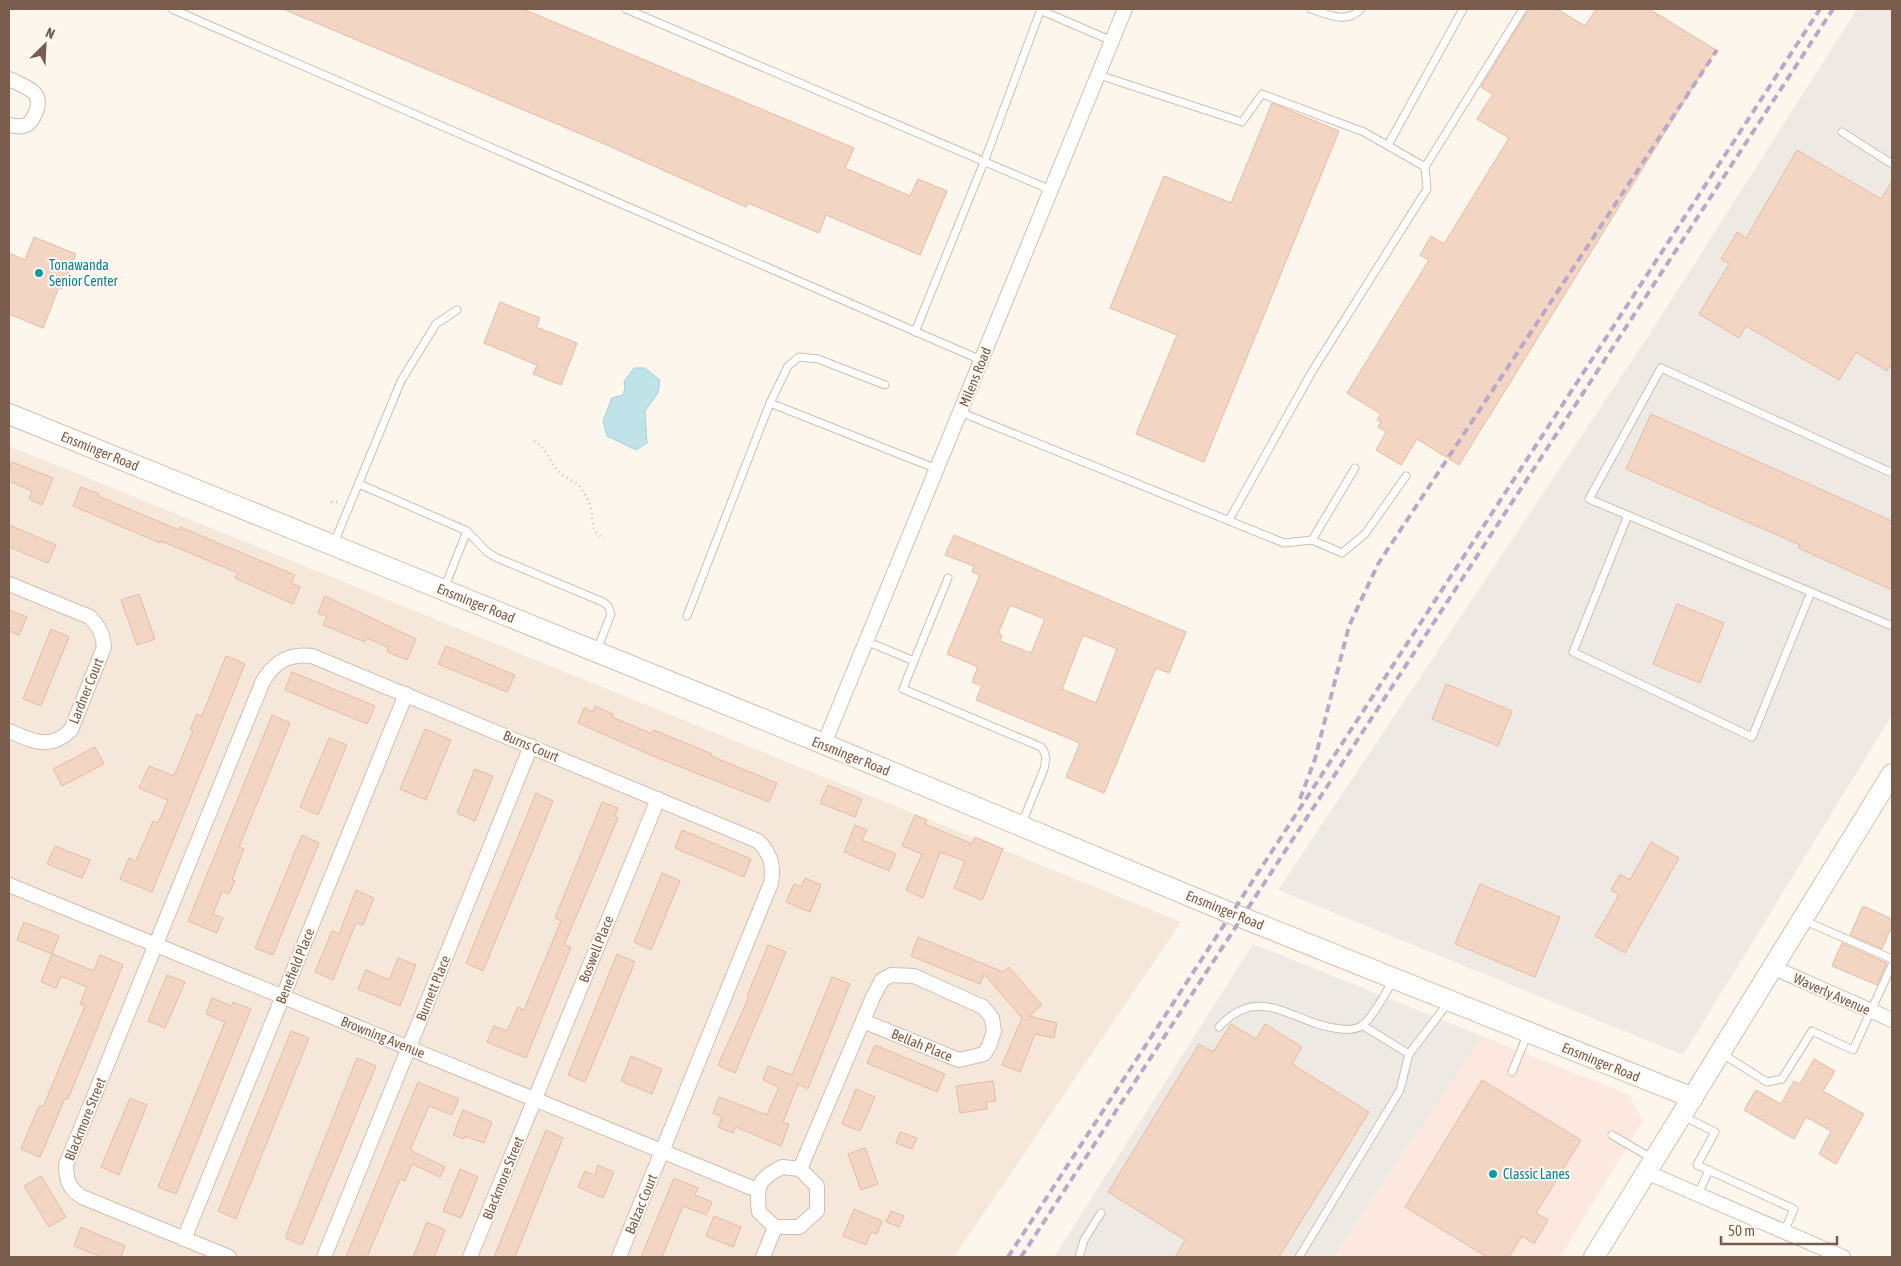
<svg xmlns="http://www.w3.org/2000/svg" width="1901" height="1266" font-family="'Asap Condensed',sans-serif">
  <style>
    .residential { fill: #f5e8da }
    .commercial { fill: #fde8e0 }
    .industrial { fill: #efe9e4 }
    .water { fill: #bfe3e8; stroke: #a5d3da }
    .building { fill: #f3d5c3; stroke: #e6bba3; fill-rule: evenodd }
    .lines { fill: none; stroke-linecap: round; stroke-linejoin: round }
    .lane-casing { stroke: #d1beb0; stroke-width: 9 }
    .street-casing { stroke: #d1beb0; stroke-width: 16 }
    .secondary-casing { stroke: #d6c0b0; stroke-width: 22 }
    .path { stroke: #d9b8a5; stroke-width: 2.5; stroke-dasharray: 1 4; stroke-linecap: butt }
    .lane { stroke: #fff; stroke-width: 7 }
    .street { stroke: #fff; stroke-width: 14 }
    .secondary { stroke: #fff; stroke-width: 20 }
    .rail { stroke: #b9a8c9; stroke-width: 4; stroke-dasharray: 8 5; stroke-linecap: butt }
    .culture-dot { fill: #0f9aa8; stroke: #fffaf3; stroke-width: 2 }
    .labels { text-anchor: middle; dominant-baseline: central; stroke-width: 4; stroke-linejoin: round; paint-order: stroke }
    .culture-label { font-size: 14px; fill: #0d838f; stroke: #fffaf3; text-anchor: start }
    .street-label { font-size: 14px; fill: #7a5c4d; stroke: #fffaf3 }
  </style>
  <rect width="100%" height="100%" fill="#fdf6ec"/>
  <path class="residential" d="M9 446 1181 922 954 1257H9Z"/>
  <path class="commercial" d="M1482 1036 1629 1095 1643 1121 1560 1257H1334Z"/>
  <g class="industrial">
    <path d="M1857 9H1892V715L1683 1055 1278 890 1651 332Z"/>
    <path d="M1253 944 1482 1036 1334 1257H1054Z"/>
  </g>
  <path class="water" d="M634 368H645L660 380 658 393 645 411 647 443 636 450 607 436 603 421 612 398 623 395 625 388 624 382Z"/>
  <g class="building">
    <path d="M283 9H523L854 148 845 168 910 196 918 179 947 191 920 255 826 215 819 233 748 203 746 207 600 142Z"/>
    <path d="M1529 9H1557L1585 26 1596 9H1649L1716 50 1459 465 1417 439 1401 465 1376 450 1386 432 1378 427 1381 422 1377 420 1381 414 1347 393 1429 260 1420 255 1431 236 1444 244 1509 138 1477 119 1493 94 1481 87Z"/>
    <path d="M1272 103 1339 131 1204 462 1136 434 1177 335 1110 308 1164 176 1231 203Z"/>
    <path d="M1797 150 1881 199 1892 181V362L1887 371 1856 352 1839 380 1746 326 1739 338 1699 314 1729 264 1721 259 1737 232 1746 238Z"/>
    <path d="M34 237 76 254 62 289 59 287 43 328 9 314V253L25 260Z"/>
    <path d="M500 302 540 318 536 327 577 343 561 385 533 374 537 365 484 343Z"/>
    <path d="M1651 414 1892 521V590L1798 548 1800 545 1626 469Z"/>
    <path d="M12 462 53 478 42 505 29 499 32 491 9 481V470Z"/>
    <path d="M81 487 99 494 98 496 179 530 180 527 295 575 291 583 300 587 293 604 235 578 238 573 161 541 160 543 73 506Z"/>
    <path d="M9 525 56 545 48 563 9 547Z"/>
    <path d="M954 535 1186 632 1169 673 1156 668 1104 793 1066 777 1080 743 976 700 982 686 972 682 978 667 947 654 980 575 972 572 974 566 945 555ZM1010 605 1045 619 1031 653 1000 641 1002 635 998 634ZM1083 635 1117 649 1096 703 1062 689Z"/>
    <path d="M139 594 155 639 137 645 121 600Z"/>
    <path d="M325 596 416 639 407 660 387 652 388 647 366 638 365 642 323 625 327 617 318 613Z"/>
    <path d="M1677 604 1724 623 1700 683 1653 664Z"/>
    <path d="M9 610 27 617 19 635 9 631Z"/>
    <path d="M51 629 69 637 41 706 23 699Z"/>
    <path d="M446 646 515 675 507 692 438 664Z"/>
    <path d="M226 656 245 664 152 892 120 879 129 858 136 861 153 821 158 823 168 800 139 788 149 766 174 776 193 731 190 730 197 714 202 716Z"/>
    <path d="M292 672 375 706 367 724 285 690Z"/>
    <path d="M1446 684 1512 711 1498 746 1432 719Z"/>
    <path d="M595 706 613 714 612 717 652 734 654 730 712 754 711 756 777 783 769 802 653 756 578 723 584 708 593 712Z"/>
    <path d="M272 715 290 723 239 847 244 849 232 880 235 881 229 894 222 891 213 914 223 918 217 933 188 921Z"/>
    <path d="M425 729 451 740 426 800 400 789Z"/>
    <path d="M329 738 347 745 318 815 300 807Z"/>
    <path d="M95 747 104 764 62 786 53 769Z"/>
    <path d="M475 769 493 776 475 821 457 813Z"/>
    <path d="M828 785 862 799 855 817 820 803Z"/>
    <path d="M536 793 553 801 483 971 466 963Z"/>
    <path d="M602 802 618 808 615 816 618 818 564 945 571 947 526 1058 487 1042 494 1026 507 1031 518 1007 524 1010 561 921 555 918Z"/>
    <path d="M915 815 927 820 925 824 972 844 975 837 1003 849 982 900 954 888 965 861 940 852 923 898 906 890 922 854 902 846Z"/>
    <path d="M855 825 867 830 862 840 896 854 889 871 844 852Z"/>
    <path d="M682 830 751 859 744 877 675 848Z"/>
    <path d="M302 835 319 843 273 955 255 948Z"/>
    <path d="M1651 842 1679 858 1625 953 1595 936 1619 895 1611 890 1620 874 1630 880Z"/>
    <path d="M55 846 90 860 82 878 47 864Z"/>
    <path d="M662 873 680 881 651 950 634 942Z"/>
    <path d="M805 878 821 885 810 912 786 902 794 884 801 887Z"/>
    <path d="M1480 884 1560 917 1535 977 1455 944Z"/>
    <path d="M356 890 374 898 363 925 356 923 333 980 315 972 332 931 339 934Z"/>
    <path d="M1863 906 1892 919V925L1882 949 1850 935Z"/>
    <path d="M24 922 59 936 52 954 17 940Z"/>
    <path d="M918 937 1003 972 1009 967 1042 1005 1029 1016 1057 1023 1054 1038 1035 1034 1020 1072 1002 1065 1022 1018 984 974 980 984 911 956Z"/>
    <path d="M1842 943 1887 963 1877 985 1832 966Z"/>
    <path d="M768 945 786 952 735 1073 718 1065 749 997 747 996Z"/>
    <path d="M52 954 94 971 100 955 123 965 68 1099 65 1098 40 1157 21 1149 39 1106 43 1107 85 1006 80 1004 87 987 61 976 56 988 41 982Z"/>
    <path d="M617 954 635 962 585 1082 568 1075Z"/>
    <path d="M398 958 416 965 400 1006 358 989 366 970 389 980Z"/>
    <path d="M167 975 185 982 165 1028 148 1021Z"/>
    <path d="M832 977 850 984 808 1089 798 1084 783 1122 789 1124 781 1146 736 1127 733 1133 718 1127 722 1117 713 1113 719 1097 767 1115 779 1087 763 1080 768 1066 792 1075Z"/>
    <path d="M212 998 232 1006 233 1002 251 1009 176 1194 158 1187 225 1022 206 1014Z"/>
    <path d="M1231 1024 1256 1039 1265 1024 1302 1047 1292 1064 1369 1112 1279 1257H1175L1185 1240 1108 1192 1199 1044 1213 1052Z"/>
    <path d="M291 1031 309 1038 236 1219 218 1211Z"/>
    <path d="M875 1045 945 1074 937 1092 867 1063Z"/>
    <path d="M631 1056 662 1069 652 1094 621 1081Z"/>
    <path d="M357 1058 376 1066 302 1245 285 1238Z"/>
    <path d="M1814 1059 1835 1071 1823 1091 1864 1114 1836 1164 1819 1154 1831 1131 1806 1117 1794 1139 1744 1110 1756 1090 1781 1104 1794 1081 1800 1084Z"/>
    <path d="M1482 1080 1581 1140 1536 1213 1548 1220 1534 1244 1522 1236 1509 1257H1487L1405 1207Z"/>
    <path d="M993 1081 996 1101 986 1102 987 1109 960 1113 956 1086Z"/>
    <path d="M418 1082 459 1099 452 1115 429 1106 410 1150 445 1167 440 1177 412 1164 405 1181 400 1179 367 1257H346Z"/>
    <path d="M856 1089 875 1097 860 1131 842 1124Z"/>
    <path d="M130 1098 147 1105 119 1175 101 1167Z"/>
    <path d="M463 1110 492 1122 484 1143 465 1136 464 1139 453 1135Z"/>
    <path d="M546 1130 563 1138 535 1207 515 1257H494Z"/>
    <path d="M900 1132 917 1138 912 1149 896 1143Z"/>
    <path d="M865 1148 878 1184 861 1190 848 1154Z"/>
    <path d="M598 1165 614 1172 603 1198 578 1187 585 1171 595 1175Z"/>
    <path d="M460 1169 478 1177 461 1218 443 1211Z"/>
    <path d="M41 1176 66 1217 49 1227 24 1186Z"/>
    <path d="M674 1178 698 1188 695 1195 712 1202 706 1215 683 1206 662 1257H641Z"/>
    <path d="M854 1209 882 1221 877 1234 871 1232 866 1245 843 1236Z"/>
    <path d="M891 1211 904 1216 899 1227 886 1222Z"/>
    <path d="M714 1216 741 1227 733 1247 706 1236Z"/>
    <path d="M427 1222 445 1230 434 1257H413Z"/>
    <path d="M81 1227 125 1246 121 1257H101L74 1246Z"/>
  </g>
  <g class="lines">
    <defs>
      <g id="lane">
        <path d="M172 9 981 360"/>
        <path d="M626 9 1051 190"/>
        <path d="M1311 9C1329 15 1346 24 1361 9"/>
        <path d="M1040 10 1112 41"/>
        <path d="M1099 75 1242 122 1262 94 1364 132 1425 167 1427 189 1313 370 1229 520"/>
        <path d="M1842 132 1892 164"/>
        <path d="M1388 145 1463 9"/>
        <path d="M1425 167 1523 9"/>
        <path d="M915 332 984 162 1041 9"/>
        <path d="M770 403 788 366 799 357 818 359 885 385"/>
        <path d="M960 412 1284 543 1312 540 1342 553 1365 534 1406 476"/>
        <path d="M1892 473 1661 368 1589 499 1892 626"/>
        <path d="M359 484 467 531 444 589"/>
        <path d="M1628 515 1573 652 1752 737 1811 592"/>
        <path d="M467 531 486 551 495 557 603 602 608 606 611 614 597 650"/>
        <path d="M1312 540 1355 468"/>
        <path d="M334 543 401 381 436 324 457 310"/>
        <path d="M687 616 770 403 937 469"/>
        <path d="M866 641 914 661 903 689 1041 747C1047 754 1046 760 1044 769L1022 823"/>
        <path d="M914 661 948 578"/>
        <path d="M1803 920 1892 959"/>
        <path d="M1362 1025 1409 1054"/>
        <path d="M1219 1027C1261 981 1293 1025 1341 1029 1349 1030 1356 1030 1363 1025 1375 1014 1384 995 1393 981"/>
        <path d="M1721 1053 1767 1082 1782 1079 1812 1031 1853 1050 1892 965"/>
        <path d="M1512 1072 1528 1033"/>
        <path d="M1683 1116 1715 1132 1697 1165 1794 1209 1784 1232"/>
        <path d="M1612 1135 1653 1159"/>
        <path d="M1698 1194 1709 1170"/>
        <path d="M1079 1257 1084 1240 1101 1213"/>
        <path d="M1299 1257 1400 1090 1409 1054 1448 1003"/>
      </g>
      <g id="street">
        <path d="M9 79C17 83 30 87 36 95 41 103 35 118 28 124 22 128 15 126 9 125"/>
        <path d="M9 584 90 617C99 627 103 634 104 647L71 730C49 751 33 741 9 731"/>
        <path d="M824 744 1125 9"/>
        <path d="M9 885 757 1190"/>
        <path d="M1772 967 1892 1020"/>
        <path d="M782 1167 800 1169 817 1186V1211L799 1227H775L759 1212C756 1186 758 1179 782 1167Z"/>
        <path d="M800 1169 873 997 882 980 891 975 914 976 983 1007 992 1018 994 1031 989 1046 984 1054 959 1060 863 1021"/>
        <path d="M1646 1172 1843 1257"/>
        <path d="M184 1239 406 694"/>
        <path d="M229 1257 82 1197C69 1189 66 1179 66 1165L263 681C275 661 290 653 312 656L758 841C771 854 774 866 771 883L619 1257"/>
        <path d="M324 1257 531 746"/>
        <path d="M470 1257 658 799"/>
        <path d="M763 1257 775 1227"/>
      </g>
      <g id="secondary">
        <path d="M9 414 824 744 1233 914 1693 1098"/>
        <path d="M1594 1257 1892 774"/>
      </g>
    </defs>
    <use href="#lane" class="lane-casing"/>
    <use href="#street" class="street-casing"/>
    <use href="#secondary" class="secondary-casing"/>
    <g class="path">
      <path d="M534 441C550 451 548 462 561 474 567 479 576 481 580 487 584 492 590 502 591 508 594 523 589 528 604 539"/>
      <path d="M331 502H339"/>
    </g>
    <use href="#lane" class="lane"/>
    <use href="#street" class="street"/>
    <use href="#secondary" class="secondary"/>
    <g class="rail">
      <path d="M1300 799 1315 759 1349 626 1378 564 1717 50"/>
      <path d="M1008 1257 1820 9"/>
      <path d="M1021 1257 1833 9"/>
    </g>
  </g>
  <g class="culture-dot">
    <circle cx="39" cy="273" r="5"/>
    <circle cx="1493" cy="1174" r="5"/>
  </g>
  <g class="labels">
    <g class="culture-label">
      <text x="49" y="265">Tonawanda<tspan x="49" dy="16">Senior Center</tspan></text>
      <text x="1503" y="1174">Classic Lanes</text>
    </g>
    <g class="street-label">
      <text transform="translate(975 377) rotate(-68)">Milens Road</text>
      <text transform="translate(100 451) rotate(22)">Ensminger Road</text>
      <text transform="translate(476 603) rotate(22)">Ensminger Road</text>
      <text transform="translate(86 691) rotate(-68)">Lardner Court</text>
      <text transform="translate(531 746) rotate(23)">Burns Court</text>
      <text transform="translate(851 756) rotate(22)">Ensminger Road</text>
      <text transform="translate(1225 910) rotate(22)">Ensminger Road</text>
      <text transform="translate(596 949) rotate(-68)">Boswell Place</text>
      <text transform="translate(295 966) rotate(-68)">Benefield Place</text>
      <text transform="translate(433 988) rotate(-68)">Burnett Place</text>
      <text transform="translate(1832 994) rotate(24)">Waverly Avenue</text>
      <text transform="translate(383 1037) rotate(22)">Browning Avenue</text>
      <text transform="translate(922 1045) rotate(22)">Bellah Place</text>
      <text transform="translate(1601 1062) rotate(22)">Ensminger Road</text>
      <text transform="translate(85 1119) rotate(-68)">Blackmore Street</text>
      <text transform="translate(503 1178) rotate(-68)">Blackmore Street</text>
      <text transform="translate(641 1204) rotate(-68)">Balzac Court</text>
    </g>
  </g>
  <rect width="1901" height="1266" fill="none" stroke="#7a5c4d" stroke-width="20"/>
  <g transform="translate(45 45) rotate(24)" stroke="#fffaf3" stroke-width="4" paint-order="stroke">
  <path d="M0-4L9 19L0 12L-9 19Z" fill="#7a5c4d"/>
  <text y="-8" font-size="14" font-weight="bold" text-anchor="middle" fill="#7a5c4d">N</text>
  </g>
  <path d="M1721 1236v8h116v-8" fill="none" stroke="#7a5c4d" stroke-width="2.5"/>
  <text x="1728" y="1236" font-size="15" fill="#7a5c4d" stroke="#fffaf3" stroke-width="4" paint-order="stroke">50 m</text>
</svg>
